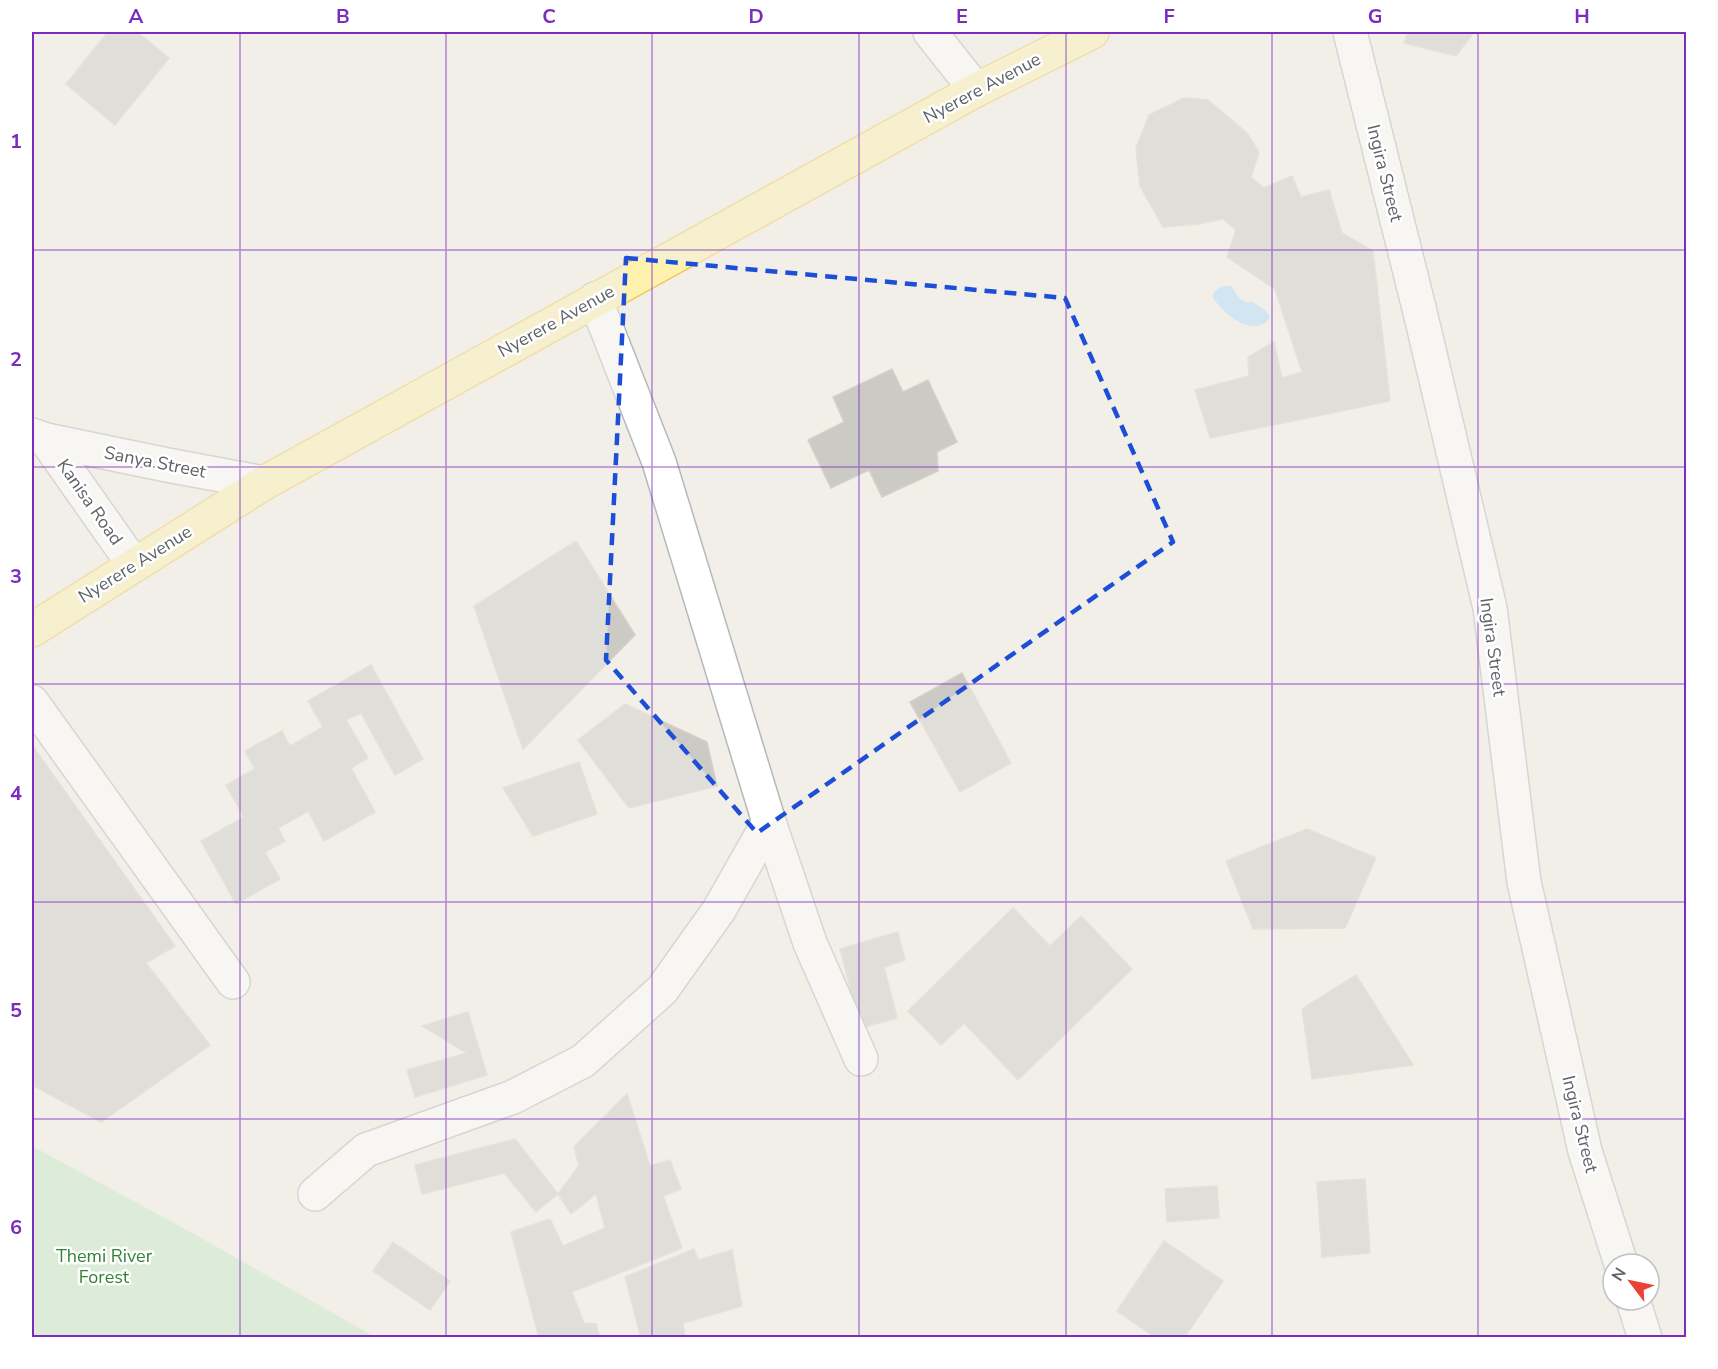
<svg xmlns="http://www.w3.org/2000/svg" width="1718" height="1369" font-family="'Nunito Sans',sans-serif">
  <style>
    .green { fill: #c5e8c5 }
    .water { fill: #aadaff }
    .building { fill: #cccac5; stroke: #d6d1c6; stroke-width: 1.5 }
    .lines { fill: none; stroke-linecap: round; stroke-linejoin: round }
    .minor-casing { stroke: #b5b8bc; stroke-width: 36 }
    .major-casing { stroke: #f2c960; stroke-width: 36 }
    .minor { stroke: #fff; stroke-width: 33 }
    .major { stroke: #fff2af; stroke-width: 33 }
    .marked { fill: none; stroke: #1d4ed8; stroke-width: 4.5; stroke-dasharray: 12 8; stroke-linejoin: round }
    .grid { fill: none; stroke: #7b2cbf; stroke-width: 1.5; stroke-opacity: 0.55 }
    .labels { text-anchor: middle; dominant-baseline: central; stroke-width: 5; stroke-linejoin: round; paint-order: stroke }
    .street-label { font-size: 18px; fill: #5f6368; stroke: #fff }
    .park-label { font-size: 18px; fill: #348238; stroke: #fff }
    .neatline { fill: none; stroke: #7b2cbf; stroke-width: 2 }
    .grid-label { font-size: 20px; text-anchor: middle; font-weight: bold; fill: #7b2cbf }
  </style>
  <rect width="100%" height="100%" fill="#f1efe8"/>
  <path class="green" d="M32 1146 194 1234 375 1337H32Z"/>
  <path class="water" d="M1224 286H1231C1237 295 1241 304 1253 302L1266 311 1270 318C1253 339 1223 314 1212 296L1217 289Z"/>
  <g class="building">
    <path d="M108 32H137L169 58 115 125 66 84Z"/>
    <path d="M1408 32H1474L1456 56 1404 43Z"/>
    <path d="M1184 98 1208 100 1247 133 1259 152 1251 177 1264 188 1292 176 1301 197 1329 190 1342 233 1373 251 1390 401 1210 438 1195 390 1249 376 1248 357 1274 342 1282 378 1302 372 1275 289 1227 257 1236 230 1223 219 1198 224 1163 227 1140 186 1136 148 1149 115Z"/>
    <path d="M892 369 903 392 928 380 957 442 937 452 938 471 882 497 869 470 831 488 808 440 844 422 833 397Z"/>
    <path d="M576 541 635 635 523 749 474 606Z"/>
    <path d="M371 665 423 759 395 775 361 713 346 720 368 758 351 768 375 812 324 841 308 811 278 828 285 841 265 852 280 879 236 904 201 841 244 817 226 785 255 769 245 751 282 731 290 746 323 727 308 701Z"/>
    <path d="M962 673 1011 763 960 792 910 702Z"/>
    <path d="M625 704 707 742 717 786 629 808 578 740Z"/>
    <path d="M32 745 175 946 146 963 210 1045 101 1122 32 1085Z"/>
    <path d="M579 762 597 814 533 836 503 788Z"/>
    <path d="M1307 829 1376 858 1345 928 1253 929 1226 861Z"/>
    <path d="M1013 908 1050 946 1081 916 1132 969 1018 1080 964 1023 941 1045 908 1011Z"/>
    <path d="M898 932 905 960 884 967 897 1018 861 1028 840 949Z"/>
    <path d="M1356 975 1413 1065 1312 1079 1302 1009Z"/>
    <path d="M468 1012 487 1075 415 1097 407 1070 467 1053 422 1026Z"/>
    <path d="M627 1094 650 1166 670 1160 681 1189 663 1196 682 1248 572 1292 584 1323 596 1324 600 1338H539L511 1232 550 1219 563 1246 605 1228 596 1194 571 1214 558 1194 579 1166 574 1147Z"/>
    <path d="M515 1139 558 1194 536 1212 504 1173 422 1194 415 1165Z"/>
    <path d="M1365 1179 1370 1253 1322 1257 1317 1182Z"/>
    <path d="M1217 1186 1219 1218 1167 1222 1165 1189Z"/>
    <path d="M1164 1241 1223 1281 1184 1338H1156L1117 1311Z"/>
    <path d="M393 1242 450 1281 430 1310 373 1271Z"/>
    <path d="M694 1249 698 1260 732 1250 742 1306 683 1323 685 1338H641L625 1277Z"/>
  </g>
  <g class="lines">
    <defs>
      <g id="minor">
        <path d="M930 32 976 90"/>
        <path d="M1350 32 1420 312 1490 608 1524 882 1585 1151 1621 1264"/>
        <path d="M595 299 659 462 769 822 810 943 861 1059"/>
        <path d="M32 435 46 440 167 465 264 483"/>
        <path d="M46 440 134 565"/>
        <path d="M32 702 233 982"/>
        <path d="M315 1194 366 1150 513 1097 583 1061 662 990 719 910 769 822"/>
        <path d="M1633 1300 1645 1338"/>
      </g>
      <path id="major" d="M32 630 264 483 976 90 1092 32"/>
    </defs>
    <use href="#minor" class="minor-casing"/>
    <use href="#major" class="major-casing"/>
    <use href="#minor" class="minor"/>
    <use href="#major" class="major"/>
  </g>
  <path d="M0 0H1718V1369H0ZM626 258 1065 298 1173 542 757 833 606 660Z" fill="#f1efe8" fill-opacity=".55" fill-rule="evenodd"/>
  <path class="marked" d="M626 258 1065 298 1173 542 757 833 606 660Z"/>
  <path class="grid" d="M240 32V1338M446 32V1338M652 32V1338M859 32V1338M1066 32V1338M1272 32V1338M1478 32V1338M32 250H1686M32 467H1686M32 684H1686M32 902H1686M32 1119H1686"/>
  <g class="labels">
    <g class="street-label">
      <text transform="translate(982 88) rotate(-28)">Nyerere Avenue</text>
      <text transform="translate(1385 173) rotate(76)">Ingira Street</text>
      <text transform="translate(556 321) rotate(-29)">Nyerere Avenue</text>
      <text transform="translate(155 462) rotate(11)">Sanya Street</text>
      <text transform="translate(90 502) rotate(55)">Kanisa Road</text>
      <text transform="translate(135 564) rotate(-32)">Nyerere Avenue</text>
      <text transform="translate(1493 647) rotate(82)">Ingira Street</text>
      <text transform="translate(1580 1124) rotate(76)">Ingira Street</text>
    </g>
    <g class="park-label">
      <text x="104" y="1256">Themi River<tspan x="104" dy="21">Forest</tspan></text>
    </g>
  </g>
  <rect width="1718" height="1369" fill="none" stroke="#ffffff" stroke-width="66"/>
  <g transform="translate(1631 1282) rotate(302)"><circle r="28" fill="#ffffff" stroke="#bfc1c3" stroke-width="1.5"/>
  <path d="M0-4.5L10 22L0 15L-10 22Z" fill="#ea4335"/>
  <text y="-9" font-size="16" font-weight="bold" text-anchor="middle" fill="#5f6368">N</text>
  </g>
  <rect x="33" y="33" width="1652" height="1303" class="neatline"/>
  <g class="grid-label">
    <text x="136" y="23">A</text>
    <text x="343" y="23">B</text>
    <text x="549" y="23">C</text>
    <text x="756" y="23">D</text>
    <text x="962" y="23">E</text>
    <text x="1169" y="23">F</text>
    <text x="1375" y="23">G</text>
    <text x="1582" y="23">H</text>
    <text x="16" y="148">1</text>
    <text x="16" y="366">2</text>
    <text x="16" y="583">3</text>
    <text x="16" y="800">4</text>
    <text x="16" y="1017">5</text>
    <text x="16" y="1234">6</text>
  </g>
</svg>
